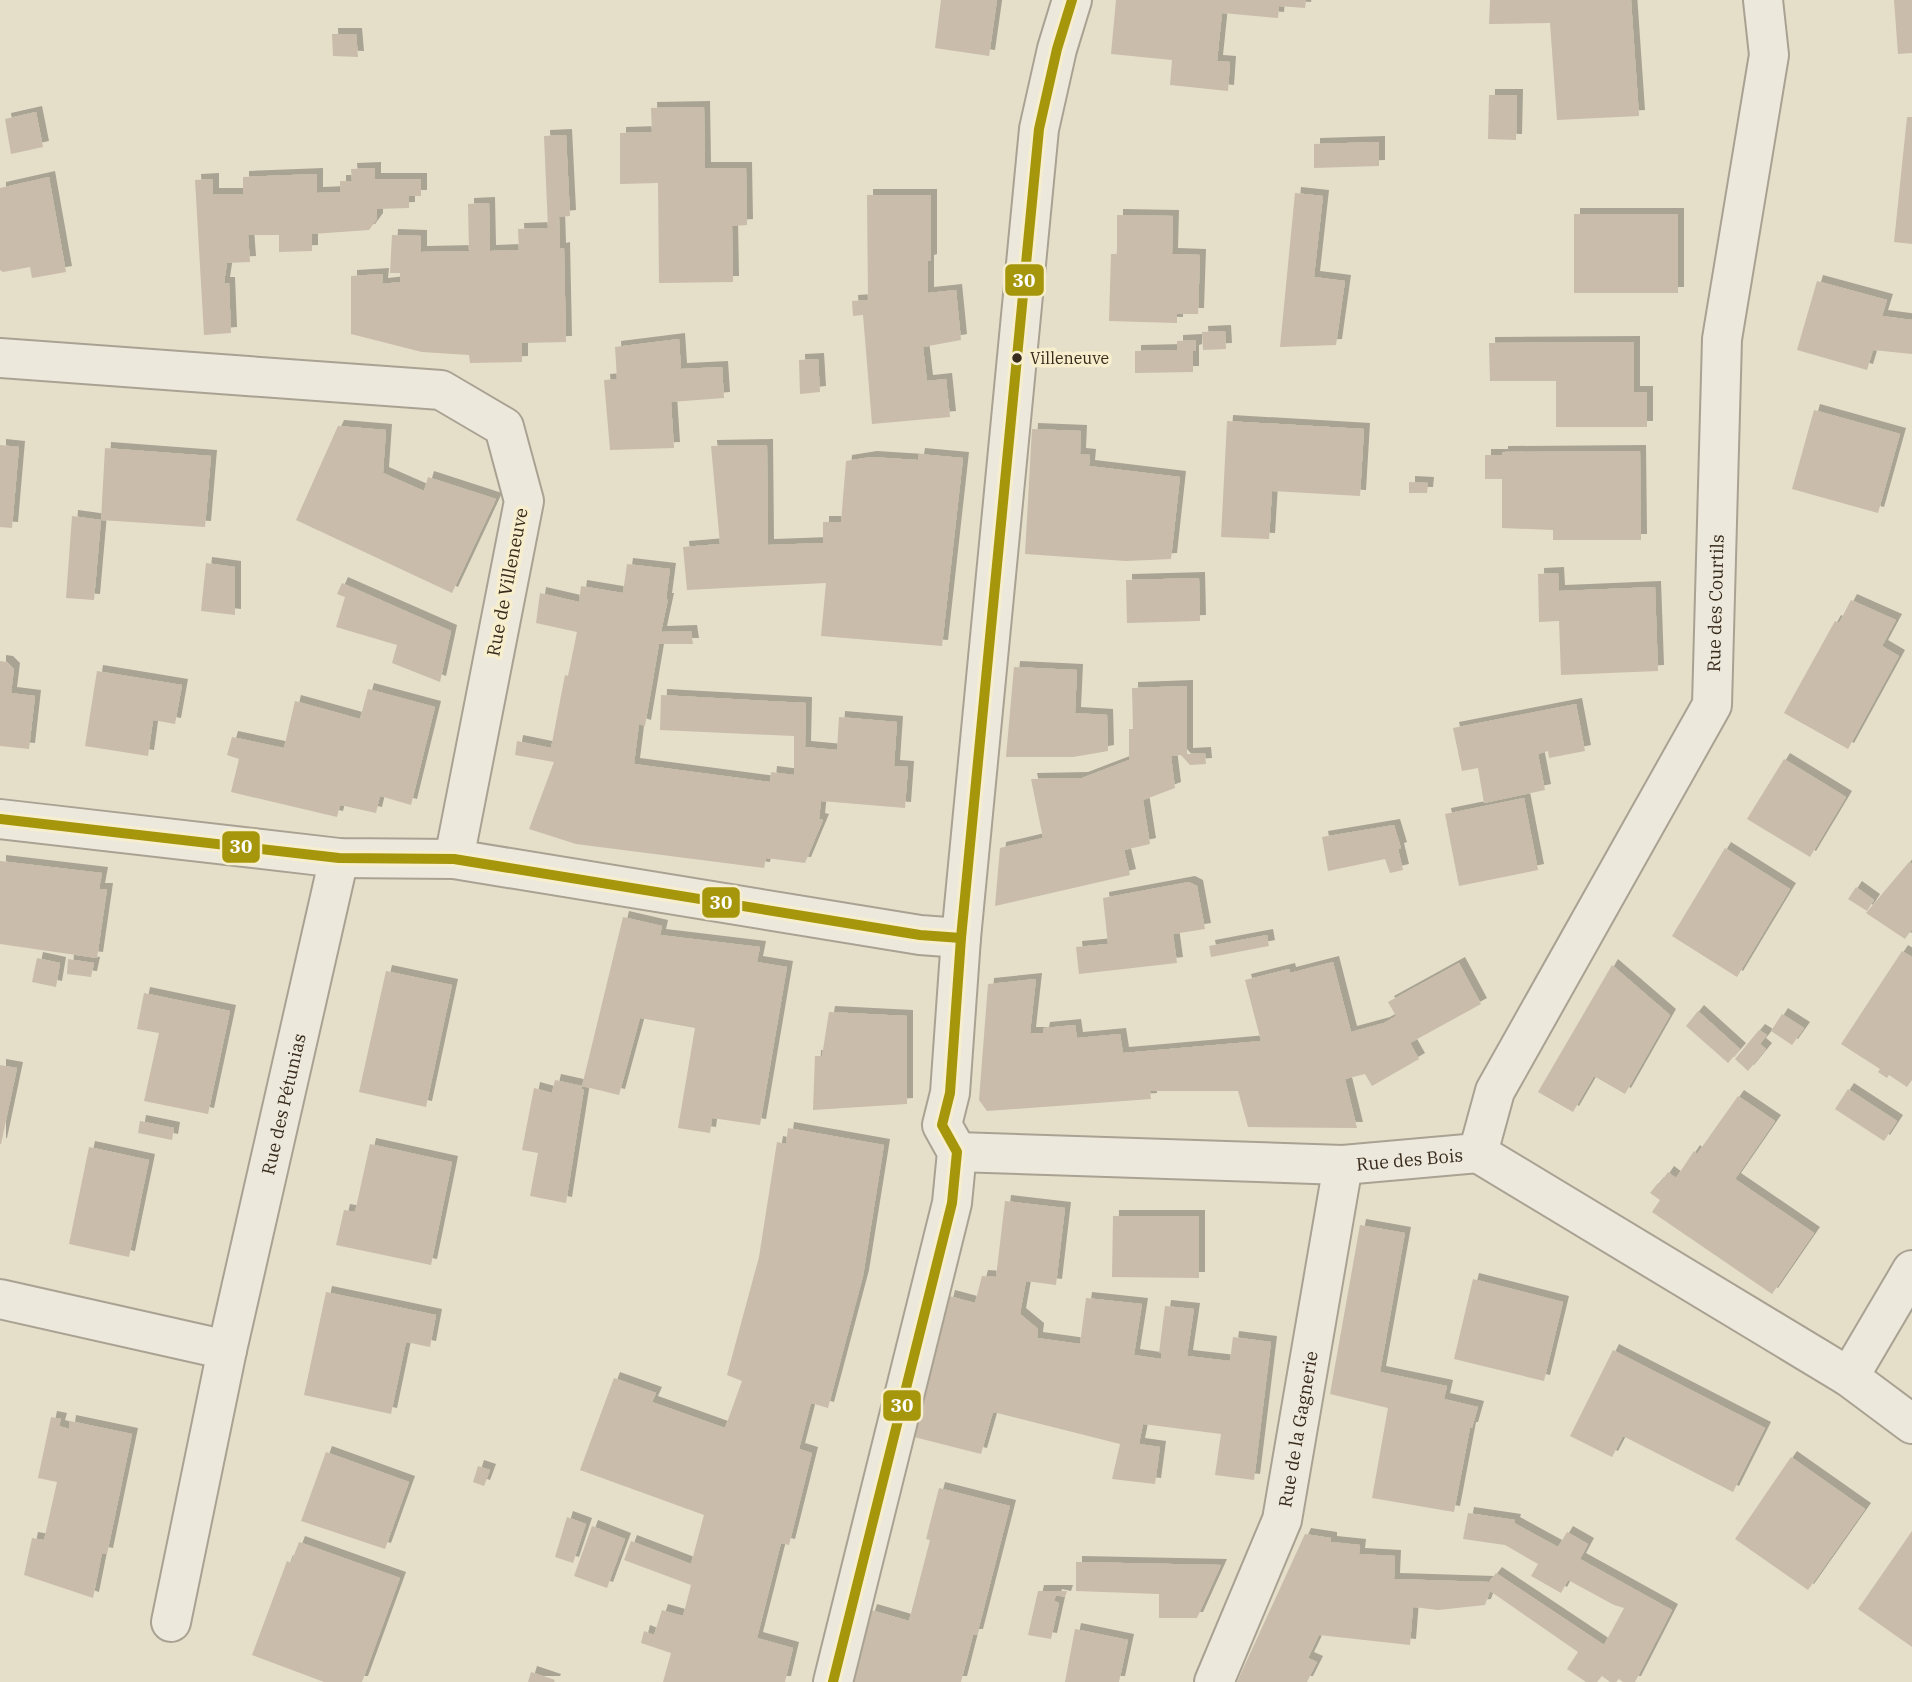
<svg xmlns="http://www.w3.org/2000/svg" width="1912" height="1682" font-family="'IBM Plex Serif',serif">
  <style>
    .building { fill: #c9bcaa; filter: url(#shadow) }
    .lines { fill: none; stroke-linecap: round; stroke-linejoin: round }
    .minor-casing { stroke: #a9a293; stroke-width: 42 }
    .minor { stroke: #ece8dc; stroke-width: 38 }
    .bus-1-casing { stroke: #f7eece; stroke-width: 16 }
    .bus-1 { stroke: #a5960c; stroke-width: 10 }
    .bus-dot { fill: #382b1b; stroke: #f7eece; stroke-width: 2.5 }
    .labels { text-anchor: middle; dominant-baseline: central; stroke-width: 7; stroke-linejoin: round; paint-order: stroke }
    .bus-label { font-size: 16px; fill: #382b1b; stroke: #f7eece; text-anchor: start }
    .street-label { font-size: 18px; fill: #382b1b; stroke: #f7eece }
    .line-badge { stroke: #f7eece; stroke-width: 2.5 }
    .badge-label { font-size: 19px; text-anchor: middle; font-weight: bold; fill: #fff }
  </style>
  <defs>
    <filter id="shadow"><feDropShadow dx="6" dy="-6" stdDeviation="0" flood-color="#0004"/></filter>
  </defs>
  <rect width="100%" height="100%" fill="#e5dec9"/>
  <g class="building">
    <path d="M941 0H997L989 56 935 48Z"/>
    <path d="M1116 0H1306L1305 8 1279 6 1278 18 1222 13 1217 61 1230 62 1228 91 1170 85 1172 60 1111 54Z"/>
    <path d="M1490 0H1631L1639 116 1557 120 1550 23 1489 24Z"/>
    <path d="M1894 0H1912V53L1898 54Z"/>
    <path d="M332 34H356L358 57 333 56Z"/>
    <path d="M1489 95H1517L1516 140 1488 139Z"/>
    <path d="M704 107 705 168H746L747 225 732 226 733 282 659 283 658 183 620 184V133L652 132 651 108Z"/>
    <path d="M36 112 43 147 11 154 5 119Z"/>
    <path d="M1907 117H1912V244L1894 242Z"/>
    <path d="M566 135 570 216 559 217 560 249 564 248 566 342 522 343V362L470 363 469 355 422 352 351 334V276L383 274 382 284 400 282V273H390L392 235 421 236V252L469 251 468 204 489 203 490 251 519 250 518 229 548 228 544 136Z"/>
    <path d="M1379 142V166L1314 168V144Z"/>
    <path d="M375 168V179H421V196H409V208L377 209V219L369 230 312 234V251L279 252V235H248L250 262 227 263 224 283H229L231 333 204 335 195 180 213 179V194H243V177L317 174V193L340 192V181H352L351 169Z"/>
    <path d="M49 177 66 272 32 278 30 267 3 272 0 270V188Z"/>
    <path d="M1295 193 1323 196 1314 277 1345 281 1336 345 1280 347Z"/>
    <path d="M867 195H931V260L928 261V293L956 290 961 340 923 347 927 381 946 379 950 417 872 424 863 315 853 316 852 301 868 300Z"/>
    <rect x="1574" y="214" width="104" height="79"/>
    <path d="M1117 215 1173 216 1172 254 1200 255 1198 314H1177V323L1109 321 1111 254H1117Z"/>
    <path d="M1817 281 1887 300 1882 316 1912 320V354L1873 350 1867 370 1797 350Z"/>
    <path d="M1225 331 1226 349 1203 350 1202 332Z"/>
    <path d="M679 339 681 369 722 367 724 398 671 402 674 448 610 450 604 380 617 379 615 347Z"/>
    <path d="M1196 340V350L1193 351V372L1135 373V351L1177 350V341Z"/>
    <path d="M1634 342V392H1647V427H1556V381H1490L1489 343Z"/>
    <path d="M818 359 820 392 800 394 799 360Z"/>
    <path d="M1814 410 1900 434 1878 513 1792 489Z"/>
    <path d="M1227 421 1364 429 1360 496 1272 491 1269 539 1221 537Z"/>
    <path d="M338 426 386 430 383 473 424 491 428 477 496 499 452 593 296 520Z"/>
    <path d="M1032 429 1081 431 1080 454 1090 455 1089 466 1180 477 1171 559 1126 561 1025 554Z"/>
    <path d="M0 445 19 447 12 528 0 527Z"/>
    <path d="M767 445 768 545 823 543V522H841L846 461 871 457 918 460 919 454 963 458 942 646 821 636 826 583 687 590 683 547 720 544 711 446Z"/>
    <path d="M105 448 211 456 205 527 101 520 94 600 66 598 72 516 101 520Z"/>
    <path d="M1640 451 1641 540H1553V530L1502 528V479H1485V455H1502V452Z"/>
    <path d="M1409 482 1428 483 1427 493H1409Z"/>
    <path d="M206 563 235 567V615L201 611Z"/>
    <path d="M627 564 670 569 666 599H668L661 632 691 631 693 644H659L645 726 639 724 634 764 770 782 771 772 794 775V736L660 730 661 695 806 703 805 747 837 750 839 717 897 722 894 766 908 767 905 808 821 801 819 819 823 820 805 863 766 858 764 868 576 844 529 829 554 762 515 755 517 741 551 748 565 675 568 676 577 632 536 623 540 593 579 602 581 586 623 593Z"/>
    <path d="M1558 573 1559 591 1655 587 1658 671 1561 675 1559 621 1539 622 1538 574Z"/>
    <path d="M1199 578 1200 621 1127 623 1126 580Z"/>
    <path d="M342 583 451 631 440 682 392 663 397 645 336 627 345 597 337 594Z"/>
    <path d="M1851 600 1896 620 1882 646 1899 656 1848 749 1784 713 1835 621 1839 623Z"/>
    <path d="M0 661 7 662 14 669 11 693 35 696 29 749 0 746Z"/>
    <path d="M1014 667 1077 670 1075 713 1107 715 1108 751 1073 757H1006Z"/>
    <path d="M97 671 182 685 175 724 153 720 148 756 85 746Z"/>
    <path d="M1187 686V754L1205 753 1206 764 1190 765 1181 755 1171 756 1175 788 1143 800 1150 844 1124 850 1130 875 995 906 1000 848 1043 838 1031 779 1082 778 1129 760V729H1133L1132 688Z"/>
    <path d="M368 689 435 707 411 805 380 796 376 813 340 805 337 817 231 792 239 759 227 755 232 737 284 748 295 701 360 719Z"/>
    <path d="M1576 704 1585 751 1549 758 1548 751 1538 754 1545 790 1484 803 1478 768 1462 771 1453 728Z"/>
    <path d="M1784 759 1846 797 1810 857 1747 819Z"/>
    <path d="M1524 798 1538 870 1459 886 1445 814Z"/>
    <path d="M1394 825 1401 848 1398 849 1403 870 1390 873 1385 859 1328 871 1322 837Z"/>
    <path d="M1725 848 1790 889 1737 977 1672 936Z"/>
    <path d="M0 861 102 873 99 889H107L97 958 0 944Z"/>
    <path d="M1909 862 1912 864V929L1905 939 1866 913Z"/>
    <path d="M1189 882 1197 886 1205 929 1173 934 1177 963 1079 974 1076 947 1108 944 1103 898Z"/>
    <path d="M1856 887 1874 900 1867 911 1848 899Z"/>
    <path d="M623 917 662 926 660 935 760 947 757 962 787 967 760 1125 712 1118 710 1133 678 1128 695 1028 640 1018 619 1095 582 1086Z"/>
    <path d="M1267 935 1269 946 1211 957 1209 946Z"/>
    <path d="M1902 951 1912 957V1080L1907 1087 1889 1075 1887 1078 1878 1072 1880 1069 1841 1044Z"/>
    <path d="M37 958 60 963 56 987 32 982Z"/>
    <path d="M68 959 94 963 91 977 67 974Z"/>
    <path d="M1333 962 1351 1032 1384 1023 1396 1016 1388 1002 1459 963 1481 1004 1410 1043 1419 1059 1372 1086 1365 1074 1345 1079 1357 1128 1248 1127 1238 1091H1150L1151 1099 987 1111 979 1100 988 984 1036 979 1030 1033H1043L1044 1028 1075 1025 1077 1038 1120 1034 1123 1053 1261 1041 1245 980 1289 969 1290 973Z"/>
    <path d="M1612 965 1670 1015 1625 1094 1594 1076 1573 1112 1538 1092Z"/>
    <path d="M386 971 452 985 426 1107 359 1092Z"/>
    <path d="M144 993 230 1011 208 1114 144 1101 159 1033 137 1029Z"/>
    <path d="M1698 1011 1740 1049 1728 1063 1686 1026Z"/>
    <path d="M829 1012 907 1016V1104L813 1110 815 1056H822Z"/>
    <path d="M1782 1014 1804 1028 1792 1045 1771 1031Z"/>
    <path d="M1759 1030 1767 1035 1760 1044 1766 1049 1748 1071 1735 1059Z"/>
    <path d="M0 1065 17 1068 1 1144H0Z"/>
    <path d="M555 1080 582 1086V1089H584L566 1203 530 1196 538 1153 522 1150 534 1088 552 1093Z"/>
    <path d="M1848 1089 1897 1121 1884 1141 1835 1109Z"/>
    <path d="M1738 1096 1775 1121 1735 1179 1814 1233 1772 1294 1652 1212 1660 1200 1650 1193 1658 1183 1660 1184 1668 1172 1676 1178 1694 1151 1697 1154Z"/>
    <path d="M140 1121 174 1128 172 1140 138 1133Z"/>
    <path d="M788 1128 884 1145 863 1276 828 1408 811 1403 799 1449 812 1453 789 1545 781 1543 757 1638 793 1648 785 1682H663L671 1653 641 1643 644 1631 654 1635 662 1610 683 1616 691 1585 624 1560 631 1541 691 1564 704 1515 580 1470 614 1378 656 1393 652 1402 725 1428 742 1381 727 1375 759 1257 777 1142 786 1144Z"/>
    <path d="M370 1144 452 1162 431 1265 336 1245 344 1210 355 1212Z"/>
    <path d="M89 1147 149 1160 129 1257 69 1244Z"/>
    <path d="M1005 1201 1065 1208 1056 1285 1026 1281 1020 1314 1038 1329 1037 1338 1080 1344 1086 1298 1142 1304 1134 1355 1161 1359V1353H1159L1165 1306 1194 1309 1187 1356 1230 1361 1233 1337 1271 1342 1254 1480 1215 1475 1221 1434 1143 1424 1139 1444 1160 1447 1155 1484 1112 1479 1120 1444 993 1412 981 1454 914 1437 949 1296 975 1303 982 1276 996 1277Z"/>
    <path d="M1113 1216H1199V1278L1112 1277Z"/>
    <path d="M1360 1225 1405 1233 1380 1372 1447 1386 1444 1399 1478 1407 1472 1428H1470L1454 1512 1372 1498 1388 1408 1330 1394Z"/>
    <path d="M1473 1279 1563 1302 1544 1381 1454 1359Z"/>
    <path d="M326 1292 436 1315 430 1347 406 1342 391 1414 304 1395Z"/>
    <path d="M1613 1350 1765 1428 1733 1492 1623 1436 1612 1457 1570 1436Z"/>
    <path d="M51 1417 61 1419 59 1426 69 1429 70 1421 132 1434 107 1554 102 1553 93 1598 24 1575 32 1538 44 1540 57 1482 38 1478Z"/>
    <path d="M326 1452 409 1482 385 1549 301 1521Z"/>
    <path d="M1791 1457 1865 1509 1808 1590 1735 1539Z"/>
    <path d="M478 1466 490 1470 484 1486 473 1482Z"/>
    <path d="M939 1488 1010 1506 977 1635H973L961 1682H850L871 1610 909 1621 930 1540 926 1539Z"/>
    <path d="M1468 1513 1515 1520 1514 1523 1558 1547 1567 1532 1588 1544 1580 1559 1672 1610 1635 1682H1623L1619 1679 1616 1682H1610L1602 1676 1597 1682H1586L1567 1669 1578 1652 1490 1591 1485 1605 1438 1610 1413 1607 1410 1645 1319 1635 1308 1658 1317 1662 1307 1682H1237L1305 1534 1331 1538V1542L1360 1545 1359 1554 1395 1556 1394 1579 1489 1582 1496 1573 1604 1645 1624 1608 1614 1605 1568 1580 1561 1593 1531 1576 1538 1564 1505 1545 1463 1539Z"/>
    <path d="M567 1517 586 1524 573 1563 555 1557Z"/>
    <path d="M592 1526 625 1539 607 1588 574 1576Z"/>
    <path d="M1912 1531V1647L1858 1609Z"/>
    <path d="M299 1542 400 1578 362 1682H324L252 1655 287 1561 291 1563Z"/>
    <path d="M1076 1562 1221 1565 1197 1618H1159V1594L1076 1591Z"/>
    <path d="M1038 1591H1067L1065 1597 1056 1595 1054 1601 1059 1603 1051 1639 1028 1635Z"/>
    <path d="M1075 1629 1128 1640 1119 1682H1065Z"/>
    <path d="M531 1672 555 1680 554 1682H528Z"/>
  </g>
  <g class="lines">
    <defs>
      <g id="minor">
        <path d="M0 358 441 390 504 427 524 501 454 859"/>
        <path d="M0 819 339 858 454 859 920 935 961 938"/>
        <path id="s1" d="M957 1152 1343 1165 1478 1153 1849 1377 1912 1424"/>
        <path id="s2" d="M1478 1153 1495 1091 1712 705 1722 339 1769 55 1763 0"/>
        <path d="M0 1299 227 1350"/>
        <path d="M1849 1377 1912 1270"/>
        <path id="s3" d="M171 1622 227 1350 339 858"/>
        <path d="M833 1682 952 1203 957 1152 942 1125 950 1093 961 938 1039 129 1057 49 1072 0"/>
        <path id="s4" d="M1214 1682 1282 1520 1343 1165"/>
      </g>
    </defs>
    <use href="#minor" class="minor-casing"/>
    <use href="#minor" class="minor"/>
    <defs>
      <g id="bus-1">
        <path d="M0 819 339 858 454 859 920 935 961 938"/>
        <path d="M833 1682 952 1203 957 1152 942 1125 950 1093 961 938 1039 129 1057 49 1072 0"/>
      </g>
    </defs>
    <use href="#bus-1" class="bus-1-casing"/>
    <use href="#bus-1" class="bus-1"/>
  </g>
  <circle class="bus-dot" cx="1017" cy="358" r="6"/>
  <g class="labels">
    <g class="bus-label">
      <text x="1030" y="358">Villeneuve</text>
    </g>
    <g class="street-label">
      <text transform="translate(507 582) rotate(-79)">Rue de Villeneuve</text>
      <text stroke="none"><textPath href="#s2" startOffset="609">Rue des Courtils</textPath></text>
      <text stroke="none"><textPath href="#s3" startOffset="530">Rue des Pétunias</textPath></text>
      <text stroke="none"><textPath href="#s1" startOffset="453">Rue des Bois</textPath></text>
      <text stroke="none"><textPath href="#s4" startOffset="268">Rue de la Gagnerie</textPath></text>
    </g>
  </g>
  <g class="line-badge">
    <rect x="1004" y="263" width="41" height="34" rx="7" fill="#a5960c"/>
    <rect x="221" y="830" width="40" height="34" rx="7" fill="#a5960c"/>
    <rect x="701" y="886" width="40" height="33" rx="7" fill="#a5960c"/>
    <rect x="882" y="1389" width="40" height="33" rx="7" fill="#a5960c"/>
  </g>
  <g class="badge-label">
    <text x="1024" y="287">30</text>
    <text x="241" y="853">30</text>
    <text x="721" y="909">30</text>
    <text x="902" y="1412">30</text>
  </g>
</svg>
